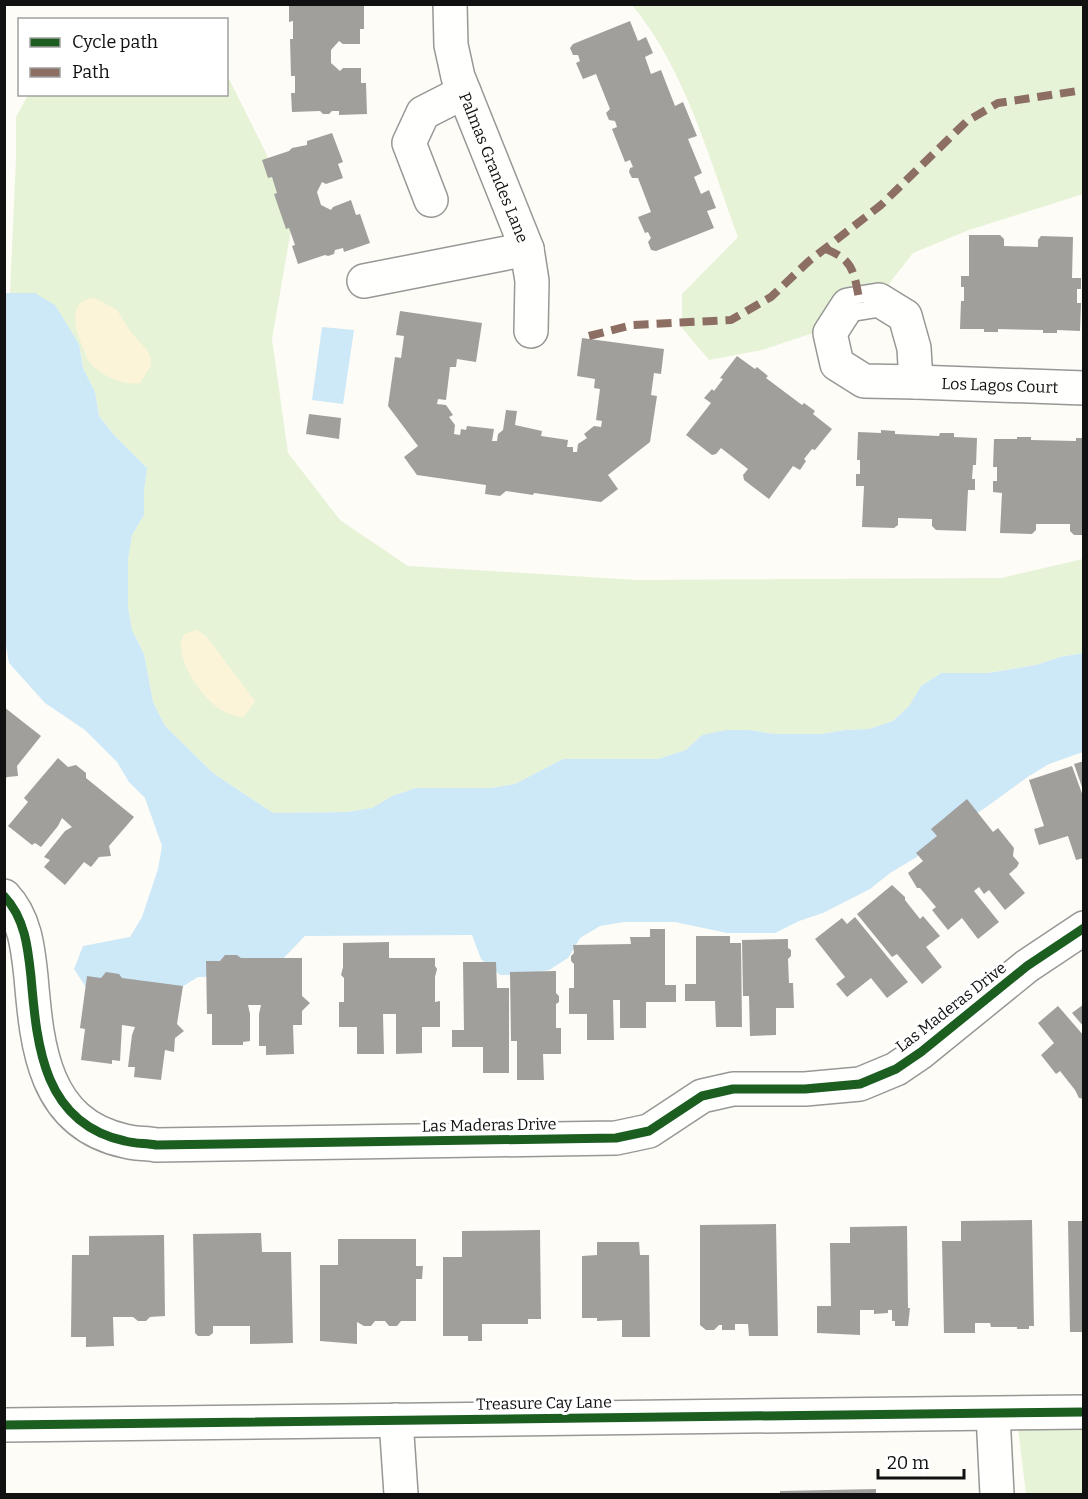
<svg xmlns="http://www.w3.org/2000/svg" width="1088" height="1499" font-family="Bitter,serif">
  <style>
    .green { fill: #e7f3d7 }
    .sand { fill: #fcf4d9 }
    .water { fill: #cde8f7 }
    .building { fill: #a19f9c }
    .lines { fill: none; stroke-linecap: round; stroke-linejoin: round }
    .minor-casing { stroke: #979795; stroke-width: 36 }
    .minor { stroke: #fffffe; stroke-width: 33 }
    .quiet { stroke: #8d6e63; stroke-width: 8; stroke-dasharray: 15 8; stroke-linecap: butt }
    .cycleway-casing { stroke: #fff; stroke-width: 13 }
    .cycleway { stroke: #1b5e20; stroke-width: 9 }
    .labels { text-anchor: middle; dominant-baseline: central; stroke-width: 6; stroke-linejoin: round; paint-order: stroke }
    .street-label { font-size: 16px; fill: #111; stroke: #fff }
  </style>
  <rect width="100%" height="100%" fill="#fdfcf7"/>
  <g class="green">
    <path d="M632 5H1083V194L969 230 913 253 874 303 831 327 762 350 709 360 682 328V294L738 237C709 159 686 70 632 5Z"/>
    <path d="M227 75 265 151 292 224 272 339 288 453 340 520 408 566 637 580 1001 578 1083 559V653L1060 657 1036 665 988 673H941L921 686 909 706 893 721 869 729 845 730 821 734H774L750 730 702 735 686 750 658 759H563L515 784 491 788H416L392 796 372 808 348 812 273 813 213 773 165 726 153 702 144 654 132 630 128 607V559L132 535 144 515V491L147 468 115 436 99 416 95 392 83 368 79 344 10 293 16 158V117L28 95 226 94Z"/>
    <path d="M1083 1418V1494H1026L1017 1420Z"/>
  </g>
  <g class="sand">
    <path d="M95 298 117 310 130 331 147 350 151 359 150 367 140 383C124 386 102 376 90 363 87 359 86 355 84 350 77 333 64 300 95 298Z"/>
    <path d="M197 630 206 636 255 701 244 717C214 717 184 676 181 648 180 643 182 639 184 634Z"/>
  </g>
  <g class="water">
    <path d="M4 293H35L55 305 79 344 83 368 95 392 99 416 115 436 147 468 144 491V515L132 535 128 559V607L132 630 144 654 153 702 165 726 213 773 273 813 348 812 372 808 392 796 416 788H491L515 784 563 759H658L686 750 702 735 726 730H750L774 734H821L845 730 869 729 893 721 909 706 921 686 941 673H988L1036 665 1060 657 1083 653V752L1049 764 1029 776 985 808 966 820 950 837 890 873 870 889 823 913 799 921 775 933H727L675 922H624L600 926 580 938 568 958 549 970 524 975H500L481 959 472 935 305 936 274 968 250 976 198 977 159 1001 87 989 74 969 83 946 130 937 142 917 158 869 162 846 145 798 129 782 117 762 85 730 45 703 9 663 5 639 4 615Z"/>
    <path d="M322 327 354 330 343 404 312 400Z"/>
  </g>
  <g class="building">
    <path d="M289 4H364V29H360V44H343L339 41 331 50V63L340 71 343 68H361V83H366L367 114 339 115V111H332L329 114H323L320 111 292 112 291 93H295V76H291L290 39H293V21L289 22Z"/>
    <path d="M630 21 638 41 646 37 653 53 645 57 651 74 661 70 675 106 683 102 697 136 688 139 702 173 694 177 701 194 709 190 716 208 707 211 714 228 656 251 651 250 648 242 651 238 648 232 645 233 638 217 651 212 638 178H632L629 172 630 168 633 167 630 160 625 162 612 129 617 127 615 121 609 120 606 113 610 109 596 74 583 79 576 63 580 61 578 55H573L570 48 573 44Z"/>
    <path d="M332 133 343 162 338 164 343 178 326 184 322 182 317 192 321 205 331 210 333 207 351 200 356 215 360 214 370 243 344 252 343 248 335 250 334 254 328 256 325 255 298 264 292 246 295 245 289 228 286 229 274 194 277 193 272 177 268 178 262 160 289 151 292 148 307 145V141Z"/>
    <path d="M969 235H1000L1004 239V246L1038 247V240L1041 236 1073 237 1072 278H1081V289H1077V303H1081L1080 331 1057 330V333H1043V330L998 329V332H984V329H960L961 301H964V287H961V276H969Z"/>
    <path d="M400 311 482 323 476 362 457 359 456 367H450L446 400 438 399 437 404 446 405 453 415 449 417 455 425 454 434 460 435 461 429 466 430 467 426 494 429 492 441H497L498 434 503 430 506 410 517 411 515 425 542 431 541 436 568 440 567 447H573V452H577L578 444 587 438 584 434 594 426 601 427 602 421 596 420 600 389 594 388 595 379 577 376 582 338 664 349 661 374 654 373 651 395 657 396 650 442 608 475 618 489 601 502 534 493 533 495 506 491 500 496 485 494 486 485 417 475 404 457 418 446 388 406 395 357 401 358 404 336 396 335Z"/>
    <path d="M737 356 755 369 757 367 768 376 766 378 802 405 804 403 815 411 813 414 832 429 815 450 812 449 804 459 806 461 800 470 793 466 769 499 744 480 743 475 748 469 721 448 716 454 712 455 686 435 711 403 704 398 712 389 714 391 723 379 720 378Z"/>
    <path d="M309 414 341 418 339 439 306 434Z"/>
    <path d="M881 430 895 431V434L939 436 940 433H954V437L977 438 976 465H973L972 479H975V490H968L966 531 936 530 932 526V519L898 518V525L894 528 862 527 864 486H856V474H860V460H857L858 432 881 433Z"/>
    <path d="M1017 437H1031V440L1076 441V438H1084V535H1074L1070 531V524H1036V530L1032 534 1000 533 1002 493 993 492V481H997V467H993L994 439H1017Z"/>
    <path d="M4 707 41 736 17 766 18 776 7 777 4 780Z"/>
    <path d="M58 758 68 767 76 765 86 773V778L134 817 109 846 111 856 99 857 91 867 84 862 65 885 44 867 50 860 44 857 65 831 72 827 62 818 58 826 41 847 35 843 32 845 8 826 28 802 24 798Z"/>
    <path d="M1084 761V790H1083L1074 764Z"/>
    <path d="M1072 766 1084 799V858L1076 860 1068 836 1039 845 1034 829 1044 826 1029 780Z"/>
    <path d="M967 799 993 832 998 828 1014 848 1013 856 1019 863 1017 867 1009 874 1025 893 1005 910 989 890 984 894 979 887 974 891 999 922 978 939 962 918 948 930 932 910 936 907 920 888H917L908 873 923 861 916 853 937 836 931 829Z"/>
    <path d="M892 885 905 897V900L920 919 923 916 940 936 926 947 942 967 922 984 897 954 892 957 857 914Z"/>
    <path d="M855 917 908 982 887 998 871 978 847 997 836 984 845 977 815 939 842 918 847 924Z"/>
    <path d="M650 929H665V985H676V1002H646V1028H620V1000H613L614 1040H587V1014H569V988H574V964L571 961V956L574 953 573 945 631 944 630 937H650Z"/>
    <path d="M696 936H730V943H741L742 1027H716L715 1001H685V984H696Z"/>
    <path d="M788 939V948L791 950V956L788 959 789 983H793L794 1008H776V1035L750 1036 749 996H743L742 940Z"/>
    <path d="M389 942V958H435V966L437 969 435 977V1002L440 1001V1027H422V1053L396 1054V1014H383L384 1054H357V1027H339V1002H344V978L341 975 343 967V943Z"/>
    <path d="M225 955H237L241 958H302V996L310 1003 302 1011V1025H293L294 1054 266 1055V1046H259V1014L261 1005H248L250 1014V1041L243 1042V1045H212V1014H207L206 961H220Z"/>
    <path d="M463 962H496L497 988H509V1073H483V1047H452V1030H464Z"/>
    <path d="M556 971V993L559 996V1002L556 1004V1028H561V1054H543L544 1080H517V1041H511L510 972Z"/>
    <path d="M106 972 119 974 122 978 183 986 177 1024 184 1031 175 1038 174 1052 165 1050 161 1080 134 1077 135 1067H128L132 1035 135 1027 122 1025 120 1061 112 1060V1064L81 1060 85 1029 80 1028 87 976 101 978Z"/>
    <path d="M1084 1004V1027L1072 1013Z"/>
    <path d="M1058 1006 1084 1036V1099L1079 1098 1075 1090 1060 1071 1056 1074 1041 1055 1054 1043 1038 1023Z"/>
    <path d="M1032 1220 1034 1326H1029V1329H1017V1327H991L990 1323H975V1333H944L942 1241H961V1221Z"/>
    <path d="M1068 1221H1084V1332H1070Z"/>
    <path d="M776 1224 778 1336H749L748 1324H735V1330H722V1325H719L714 1330H706L700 1325V1225Z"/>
    <path d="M907 1226 908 1308H910L908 1326H895V1321H892V1310H888V1313L874 1314V1310H860V1335L817 1333V1306H831L830 1243H850V1227Z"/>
    <path d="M540 1230 541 1319H528V1324H482V1341H468V1336H443V1257H462V1231Z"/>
    <path d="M261 1233 262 1252H291L293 1343 250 1344V1326H213V1333L209 1336H198L195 1333 193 1234Z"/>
    <path d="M164 1235 165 1316 150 1317 146 1321H138L133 1317H113L114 1346 86 1347V1337H71L72 1255H89V1236Z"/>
    <path d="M338 1239H416V1266H423L422 1279H416V1321H401L397 1326H389L385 1321H375L371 1326H364L357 1322V1344L320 1341V1265H338Z"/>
    <path d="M597 1242H639L640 1255H649L650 1337H622V1320L597 1321V1318H582V1256L597 1255Z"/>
    <path d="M876 1489V1494H780V1491Z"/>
  </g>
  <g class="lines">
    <defs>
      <g id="minor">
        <path id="s1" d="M450 4 451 45 458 77 527 249 532 281 531 331"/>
        <path d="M431 200 409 143 423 113 464 92"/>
        <path d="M364 281 527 249"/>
        <path d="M879 300 905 316 914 348 916 382 864 381 837 364 830 333 848 305Z"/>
        <path id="s2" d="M916 382 1084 388"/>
        <path d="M4 896C25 918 28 948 31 977 37 1046 43 1123 125 1141 135 1144 146 1143 156 1145L616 1138 649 1131 702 1096 733 1089H805L860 1084 896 1069 921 1052 1027 966 1084 928"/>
        <path d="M993 1414 997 1494"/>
        <path d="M396 1420 401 1494"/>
        <path d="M4 1425 1084 1412"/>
      </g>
    </defs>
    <use href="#minor" class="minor-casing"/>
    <use href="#minor" class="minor"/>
    <g class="quiet">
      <path d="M825 249C855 259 854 275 860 303"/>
      <path d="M589 336 632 325 731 320 771 297 809 261 881 205 967 121 998 103 1084 90"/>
    </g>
    <defs>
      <g id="cycleway">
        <path d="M4 896C25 918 28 948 31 977 37 1046 43 1123 125 1141 135 1144 146 1143 156 1145L616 1138 649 1131 702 1096 733 1089H805L860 1084 896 1069 921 1052 1027 966 1084 928"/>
        <path d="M4 1425 1084 1412"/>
      </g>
    </defs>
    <use href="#cycleway" class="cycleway-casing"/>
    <use href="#cycleway" class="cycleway"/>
  </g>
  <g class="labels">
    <g class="street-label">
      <text stroke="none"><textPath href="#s1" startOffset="171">Palmas Grandes Lane</textPath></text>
      <text stroke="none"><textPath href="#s2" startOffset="84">Los Lagos Court</textPath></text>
      <text transform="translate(951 1007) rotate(-38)">Las Maderas Drive</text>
      <text transform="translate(489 1125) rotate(-1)">Las Maderas Drive</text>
      <text transform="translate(544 1403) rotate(-1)">Treasure Cay Lane</text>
    </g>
  </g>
  <rect width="1088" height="1499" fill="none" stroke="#111111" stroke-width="12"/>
  <rect x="18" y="18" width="210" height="78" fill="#ffffff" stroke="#a0a0a0" stroke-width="1.5"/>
  <rect x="30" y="38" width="30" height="9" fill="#1b5e20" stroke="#a0a0a0" stroke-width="1.5"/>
  <text x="72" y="48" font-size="18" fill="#111111">Cycle path</text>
  <rect x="30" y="68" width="30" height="9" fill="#8d6e63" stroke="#a0a0a0" stroke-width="1.5"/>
  <text x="72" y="78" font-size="18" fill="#111111">Path</text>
  <path d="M878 1469v9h86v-9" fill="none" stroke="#111111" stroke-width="3"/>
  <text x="887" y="1469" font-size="18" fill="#111111" stroke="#ffffff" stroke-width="4.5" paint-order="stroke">20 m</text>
</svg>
